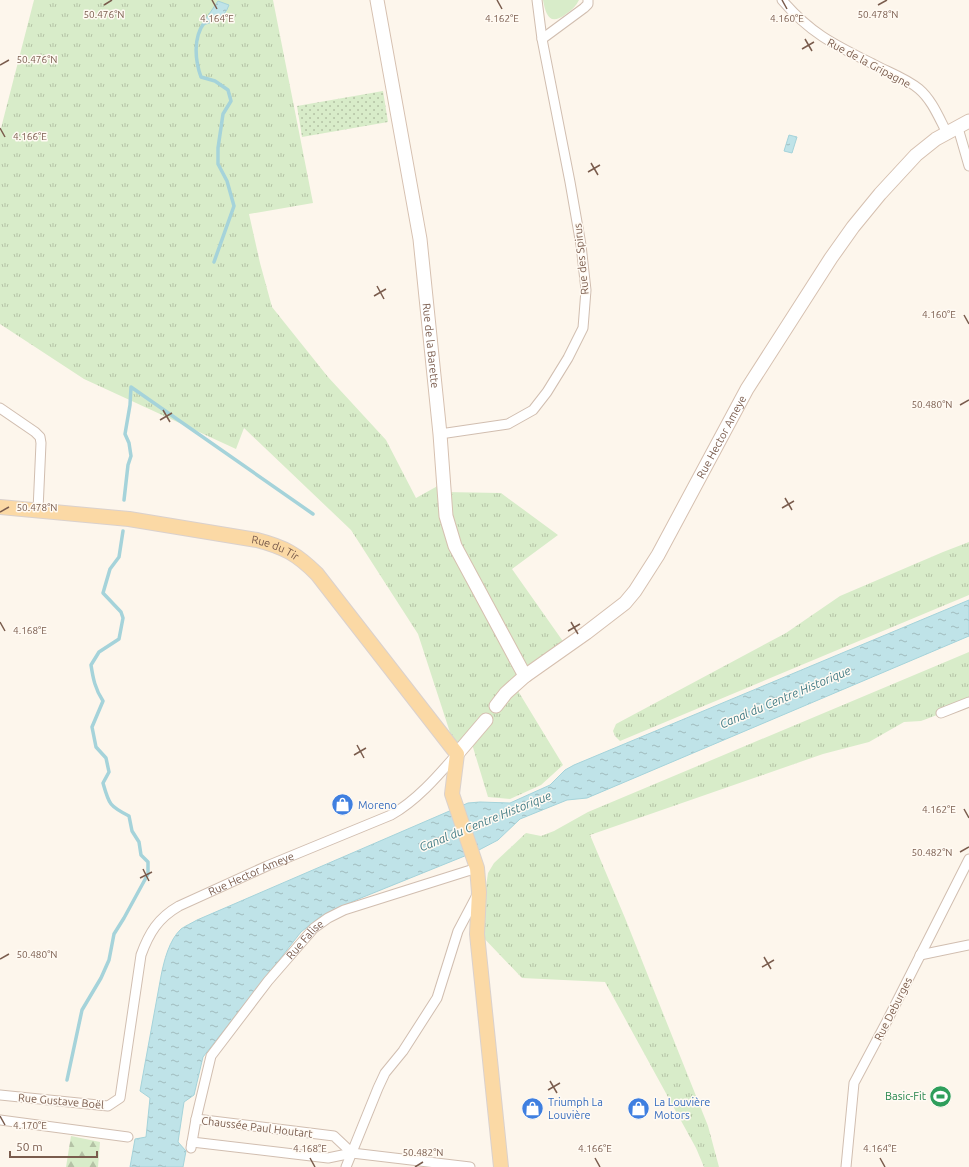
<svg xmlns="http://www.w3.org/2000/svg" width="969" height="1167" font-family="Ubuntu,sans-serif">
  <style>
    .grass { fill: url(#grass-tufts) }
    .forest { fill: url(#forest-firs) }
    .park { fill: #d8ecc9 }
    .garden { fill: url(#garden-dots) }
    .water { fill: url(#water-ripples); stroke: #a5d3da }
    .lines { fill: none; stroke-linecap: round; stroke-linejoin: round }
    .stream { stroke: #a5d3da; stroke-width: 3.5 }
    .street-casing { stroke: #d1beb0; stroke-width: 11 }
    .secondary-casing { stroke: #d6c0b0; stroke-width: 15 }
    .primary-casing { stroke: #dad1cd; stroke-width: 16 }
    .street { stroke: #fff; stroke-width: 9 }
    .secondary { stroke: #fff; stroke-width: 13 }
    .primary { stroke: #fbd9a5; stroke-width: 14 }
    .ticks { fill: none; stroke: #7a5c4d; stroke-width: 1.5 }
    .labels { text-anchor: middle; dominant-baseline: central; stroke-width: 3; stroke-linejoin: round; paint-order: stroke }
    .street-label { font-size: 11px; fill: #7a5c4d; stroke: #fffaf3 }
    .shop-label { font-size: 11px; fill: #366cbe; stroke: #fffaf3; text-anchor: start }
    .leisure-label { font-size: 11px; fill: #27864d; stroke: #fffaf3; text-anchor: end }
    .water-label { font-size: 12px; font-style: italic; fill: #437c86; stroke: #fffaf3 }
    .ticks-label { font-size: 10px; text-anchor: middle; fill: #7a5c4d; stroke: #fffaf3; stroke-width: 3; stroke-linejoin: round; paint-order: stroke }
  </style>
  <defs>
    <pattern id="grass-tufts" width="24" height="20" patternUnits="userSpaceOnUse"><rect width="24" height="20" fill="#d8ecc9"/><path d="M3 7l-1-3M5 7V3M7 7l1-3M15 17l-1-3M17 17v-4M19 17l1-3" fill="none" stroke="#b4c2a5"/></pattern>
    <pattern id="forest-firs" width="22" height="20" patternUnits="userSpaceOnUse"><rect width="22" height="20" fill="#d8ecc9"/><path d="M5 1l3.5 6h-7zM16 11l3.5 6h-7z" fill="#b4c2a5"/></pattern>
    <pattern id="garden-dots" width="8" height="8" patternUnits="userSpaceOnUse"><rect width="8" height="8" fill="#d8ecc9"/><path d="M2 2h.1M6 6h.1" fill="none" stroke="#b4c2a5" stroke-width="1.8" stroke-linecap="round"/></pattern>
    <pattern id="water-ripples" width="26" height="14" patternUnits="userSpaceOnUse"><rect width="26" height="14" fill="#bfe3e8"/><path d="M2 4q2-2 4 0t4 0M15 11q2-2 4 0t4 0" fill="none" stroke="#a0bbbe"/></pattern>
  </defs>
  <rect width="100%" height="100%" fill="#fdf6ec"/>
  <g class="grass">
    <path d="M34 0H273L313 203 249 214 260 263 272 307 328 377 386 440 416 498 443 483 444 492 501 493 558 535 512 569 567 647 515 686 563 765 541 785 510 799 488 797 472 744 457 754 418 634 351 530 244 428 236 449 84 379 0 324V132Z"/>
    <path d="M969 542V595L620 741 615 736 613 731 616 724 786 633 840 596 943 552Z"/>
    <path d="M969 652V703L921 721 904 722 869 742 823 754 590 835 625 918 708 1126 719 1167H704L696 1148 605 982 522 978 479 933 488 873 494 863 526 833 541 836 554 831 588 812Z"/>
  </g>
  <path class="forest" d="M71 1136 100 1142 98 1167H66Z"/>
  <path class="park" d="M543 0H579C576 6 572 10 566 14 550 26 546 16 543 0Z"/>
  <path class="garden" d="M383 91 388 122 302 137 297 106Z"/>
  <g class="water">
    <path d="M218 1 229 5C224 19 214 21 201 26Z"/>
    <path d="M789 135 797 137 792 153 784 151Z"/>
    <path d="M969 600V636L587 798 567 800 520 819 498 840 477 851 356 900 321 916 301 932 203 1057 194 1095 184 1102 178 1142 186 1151 183 1167H130L135 1139 146 1137 150 1098 140 1091 161 976C164 961 169 940 181 929 185 926 192 923 197 920L468 803 480 802 510 803 550 785 565 770 574 765Z"/>
  </g>
  <g class="lines">
    <g class="stream">
      <path d="M204 23C193 38 195 60 201 77L215 81 228 90 231 101 223 114 218 148V164L227 181 234 206 214 262"/>
      <path d="M124 500 128 465 131 456 129 443 125 434 130 405 131 387 313 514"/>
      <path d="M67 1080 82 1010 101 978 109 960 114 934 124 918 148 874V862L141 855 139 842 132 831 129 816C109 806 109 804 103 783L109 772 106 758 96 747 92 727 103 701C95 689 93 678 91 665L99 652 119 639 123 618 121 612 103 593 110 569 119 557 123 531"/>
    </g>
    <defs>
      <g id="street">
        <path d="M782 0C811 34 835 45 873 64 888 72 906 78 919 89 932 100 939 118 947 133"/>
        <path d="M542 39 584 8 588 4V0"/>
        <path d="M958 128 969 166"/>
        <path d="M0 408 35 432 40 437 41 443 38 510"/>
        <path d="M440 434 508 424 533 410 547 392 568 358 583 328 586 290 581 245 570 182 542 39 537 0"/>
        <path d="M941 713 969 702"/>
        <path d="M920 955 969 945"/>
        <path id="s1" d="M0 1095 108 1106 120 1098 141 955C149 933 158 918 179 906L267 866 391 815C416 801 437 777 456 755"/>
        <path d="M196 1119 334 1136 352 1153"/>
        <path d="M0 1120 128 1137"/>
        <path d="M192 1142 328 1158 352 1153 470 1167"/>
        <path id="s2" d="M191 1148 196 1119 211 1056 268 981 314 928 328 918 344 910 477 868"/>
        <path d="M346 1167 378 1088 385 1073 403 1051 437 998 458 931 477 895"/>
        <path d="M846 1167 854 1083 887 1021 969 859"/>
      </g>
      <g id="secondary">
        <path id="s3" d="M377 0 420 239 440 434 446 516 455 546 525 676"/>
        <path id="s4" d="M496 706 506 693 525 676 586 633 625 603 635 591 658 555 747 389 831 258 853 227 880 194 916 155 936 139 969 121"/>
        <path d="M457 754 486 720"/>
      </g>
      <g id="primary">
        <path id="s5" d="M0 507 129 519 257 540C284 547 297 554 317 574L457 754 452 794 477 868 479 892 477 934 501 1167"/>
      </g>
    </defs>
    <use href="#street" class="street-casing"/>
    <use href="#secondary" class="secondary-casing"/>
    <use href="#primary" class="primary-casing"/>
    <use href="#street" class="street"/>
    <use href="#secondary" class="secondary"/>
    <use href="#primary" class="primary"/>
  </g>
  <path class="ticks" d="M212 0 217 9M497 0 502 9M782 0 787 9M104 5 112 0M878 5 887 0M805 39 812 51M802 49 814 42M0 65 9 60M0 128 5 137M591 163 598 175M588 172 600 165M377 286 384 299M374 296 386 289M964 315 969 324M960 405 969 400M163 410 170 422M160 420 172 413M785 498 792 510M782 508 794 501M0 512 9 507M0 622 5 631M571 622 578 634M568 631 580 624M357 745 364 758M354 755 366 748M964 809 969 818M960 852 969 847M143 869 149 881M140 878 152 872M764 957 771 969M0 959 9 954M762 967 774 960M550 1081 557 1093M548 1090 560 1083M0 1116 5 1125M310 1158 315 1167M595 1158 600 1167M880 1158 885 1167M415 1167 423 1162"/>
  <defs>
    <symbol id="shop-disc" viewBox="-11 -11 22 22"><circle r="9.5" fill="#3f7fe0" stroke="#fffaf3"/><path d="M-5-2.5h2.3a2.7 3.5 0 0 1 5.4 0H5L5.5 6h-11ZM-1.5-2.5h3a1.5 2.3 0 0 0-3 0Z" fill="#fff"/></symbol>
    <symbol id="stadium-disc" viewBox="-11 -11 22 22"><circle r="9.5" fill="#2e9e5b" stroke="#fffaf3"/><path d="M0-5a6.5 5 0 1 0 0 10a6.5 5 0 1 0 0-10ZM-3.5-1.8h7v3.6h-7Z" fill="#fff"/></symbol>
  </defs>
  <g fill-rule="evenodd">
    <use href="#shop-disc" x="330" y="792" width="25" height="25"/>
    <use href="#stadium-disc" x="928" y="1084" width="25" height="25"/>
    <use href="#shop-disc" x="520" y="1096" width="25" height="25"/>
    <use href="#shop-disc" x="626" y="1096" width="25" height="25"/>
  </g>
  <g class="labels">
    <g class="street-label">
      <text transform="translate(869 63) rotate(28)">Rue de la Gripagne</text>
      <text transform="translate(581 259) rotate(-96)">Rue des Spirus</text>
      <text stroke="none"><textPath href="#s3" startOffset="350">Rue de la Barette</textPath></text>
      <text stroke="none"><textPath href="#s4" startOffset="358">Rue Hector Ameye</textPath></text>
      <text stroke="none"><textPath href="#s5" startOffset="279">Rue du Tir</textPath></text>
      <text stroke="none"><textPath href="#s1" startOffset="410">Rue Hector Ameye</textPath></text>
      <text stroke="none"><textPath href="#s2" startOffset="244">Rue Falise</textPath></text>
      <text transform="translate(893 1009) rotate(-63)">Rue Deburges</text>
      <text transform="translate(61 1101) rotate(5)">Rue Gustave Boël</text>
      <text transform="translate(257 1127) rotate(7)">Chaussée Paul Houtart</text>
    </g>
    <g class="shop-label">
      <text x="358" y="805">Moreno</text>
      <text x="548" y="1102">Triumph La<tspan x="548" dy="13">Louvière</tspan></text>
      <text x="654" y="1102">La Louvière<tspan x="654" dy="13">Motors</tspan></text>
    </g>
    <g class="leisure-label">
      <text x="926" y="1096">Basic-Fit</text>
    </g>
    <g class="water-label">
      <text transform="translate(785 697) rotate(-23)">Canal du Centre Historique</text>
      <text transform="translate(485 821) rotate(-22)">Canal du Centre Historique</text>
    </g>
  </g>
  <g class="ticks-label">
    <text x="104" y="18">50.476°N</text>
    <text x="878" y="18">50.478°N</text>
    <text x="217" y="22">4.164°E</text>
    <text x="502" y="22">4.162°E</text>
    <text x="787" y="22">4.160°E</text>
    <text x="37" y="63">50.476°N</text>
    <text x="30" y="140">4.166°E</text>
    <text x="939" y="318">4.160°E</text>
    <text x="932" y="408">50.480°N</text>
    <text x="37" y="511">50.478°N</text>
    <text x="30" y="634">4.168°E</text>
    <text x="939" y="813">4.162°E</text>
    <text x="932" y="856">50.482°N</text>
    <text x="37" y="958">50.480°N</text>
    <text x="30" y="1129">4.170°E</text>
    <text x="310" y="1152">4.168°E</text>
    <text x="595" y="1152">4.166°E</text>
    <text x="880" y="1152">4.164°E</text>
    <text x="423" y="1156">50.482°N</text>
  </g>
  <path d="M10 1151v6h87v-6" fill="none" stroke="#7a5c4d" stroke-width="2"/>
  <text x="16" y="1151" font-size="12" fill="#7a5c4d" stroke="#fffaf3" stroke-width="3" paint-order="stroke">50 m</text>
</svg>
